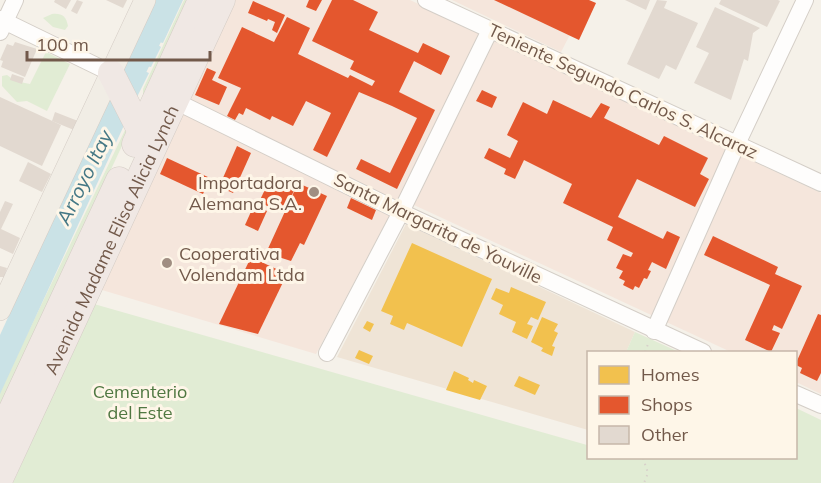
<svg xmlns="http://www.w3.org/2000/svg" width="821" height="483" font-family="Mulish,sans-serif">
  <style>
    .residential { fill: #efe4d6 }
    .commercial { fill: #f5e6dc }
    .green { fill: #e1ecd4 }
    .water { fill: #cae2e6 }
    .homes { fill: #f2c14e }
    .shops { fill: #e4572e }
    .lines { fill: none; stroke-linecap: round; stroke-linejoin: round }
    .river { stroke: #cae2e6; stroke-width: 22 }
    .building { fill: #e2d9d0 }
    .minor-casing { stroke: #d4cec7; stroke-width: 18 }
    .major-casing { stroke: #d4ccc5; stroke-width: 22 }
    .highway-casing { stroke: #d4ccc5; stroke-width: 27 }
    .path { stroke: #d7d0ca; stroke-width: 2; stroke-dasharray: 1.5 4.5; stroke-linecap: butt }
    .minor { stroke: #fefdfc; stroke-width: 16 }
    .major { stroke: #f1ede5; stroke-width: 21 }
    .highway { stroke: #f0e8e4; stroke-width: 26 }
    .poi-dot { fill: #a08e82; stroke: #fef6e8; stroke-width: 2 }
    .labels { text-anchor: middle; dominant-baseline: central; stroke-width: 6; stroke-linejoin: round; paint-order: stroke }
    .street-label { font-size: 18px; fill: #72594a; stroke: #fef6e8 }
    .poi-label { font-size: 18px; fill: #72594a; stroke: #fef6e8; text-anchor: end }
    .park-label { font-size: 18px; fill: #507842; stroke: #fef6e8 }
    .water-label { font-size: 20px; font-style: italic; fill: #457885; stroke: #fef6e8 }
  </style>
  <rect width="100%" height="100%" fill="#f5f1e9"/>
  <path class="residential" d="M406 224 635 332 626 352H588V430L337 357Z"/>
  <g class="commercial">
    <path d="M231 0H410L821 193V394L796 382V352H731L399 198 316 354 102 290Z"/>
    <path d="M452 0H588L561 52Z"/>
  </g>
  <g class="green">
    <path d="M184 0H193L143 102V89Z"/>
    <path d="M52 14C62 13 66 16 68 26L65 30 53 27 43 18Z"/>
    <path d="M46 52 70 64 47 111 27 101 17 102 2 86V76L7 75 15 81 30 84Z"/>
    <path d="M126 128 127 131 121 148 0 406V391Z"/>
    <path d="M94 304 587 445 588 443V458H796V408L821 420V483H13Z"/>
    <path d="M635 332 679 352H626Z"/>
  </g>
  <g class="water">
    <path d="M154 0H183L163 43 159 42 158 45 161 47 151 67 146 66 144 71 149 73 136 99 121 71 124 62 144 70 146 65 126 57 134 42 157 46 159 43 135 39Z"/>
    <path d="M111 92 126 121 0 394V335Z"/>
  </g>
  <g class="homes">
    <path d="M412 243 492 279 462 347 407 323 404 330 390 324 393 316 381 311Z"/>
    <path d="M511 287 546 302 538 320 531 317 527 324 533 326 527 339 512 332 516 322 499 314 503 305 491 299 496 288 509 293Z"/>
    <path d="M542 317 558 324 554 331 558 333 552 346 555 347 552 356 541 351 543 348 531 342Z"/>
    <path d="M367 321 374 324 370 332 363 328Z"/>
    <path d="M359 350 373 356 369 364 355 358Z"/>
    <path d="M454 371 469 378 468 380 473 383 474 380 487 386 480 400 446 390Z"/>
    <path d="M519 376 540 385 535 395 514 386Z"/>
  </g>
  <g class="shops">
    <path d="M309 0H322L316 11 306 7Z"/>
    <path d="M332 0H353L378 12 369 30 418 53 423 43 450 56 441 75 414 61 399 92 435 110 397 189 356 169 361 159 390 173 417 118 392 106 359 92 327 157 313 150 331 113 306 101 293 126 272 116 270 120 246 108 243 115 239 113 235 120 227 116 241 88 218 78 242 27 274 42 287 17 310 28 298 54 348 78 350 75 372 86 375 81 350 69 354 61 312 41Z"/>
    <path d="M494 0H589L596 3 579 40Z"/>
    <path d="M253 1 285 15 277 33 272 30 275 22 268 19 267 21 248 13Z"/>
    <path d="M207 68 216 72 212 80 227 87 219 105 195 95Z"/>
    <path d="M482 90 497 97 492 108 476 101Z"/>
    <path d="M553 100 591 118 601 103 610 107 604 118 659 145 664 136 708 158 700 174 709 179 695 207 637 179 618 217 663 239 667 231 680 237 666 269 652 262 648 270 651 271 647 279 644 278 639 288 635 286 633 290 623 285 625 281 619 278 623 271 616 268 623 254 631 257 633 253 607 240 613 227 563 203 572 184 524 160 515 179 504 174 506 169 484 158 489 148 510 158 518 141 507 135 523 102 547 114Z"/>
    <path d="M237 146 251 153 233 193 219 187Z"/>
    <path d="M167 158 210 178 203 194 160 174Z"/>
    <path d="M270 179 294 191 282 213 259 202Z"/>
    <path d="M298 183 327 196 304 245 300 243 291 261 266 253Z"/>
    <path d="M351 198 376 210 372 220 347 208Z"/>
    <path d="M254 205 267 211 258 231 245 225Z"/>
    <path d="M713 236 778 267 775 274 802 286 782 329 774 325 772 330 780 333 771 352 745 340 770 285 704 255Z"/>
    <path d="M251 257 287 274 258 334 219 324Z"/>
    <path d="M818 314 821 315V373L817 381 800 373 802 368 796 365V363Z"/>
  </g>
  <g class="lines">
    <path class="river" d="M123 95 169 0"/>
  </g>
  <g class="building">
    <path d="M55 0H71L66 9 54 2Z"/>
    <path d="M77 0 83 2 77 14 71 11Z"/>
    <path d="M106 0H127L123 8Z"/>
    <path d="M625 0H650L646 10Z"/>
    <path d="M657 0 667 1 664 8 698 23 676 70 666 65 659 79 627 64Z"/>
    <path d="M721 0H778L780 1 767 27 719 4Z"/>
    <path d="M715 7 760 28 753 33 748 61 744 59 731 100 694 83 709 53 696 47Z"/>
    <path d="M15 42 37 49 25 77 1 67 3 61 0 60 7 44 13 46Z"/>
    <path d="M12 74 24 78 22 84 10 80Z"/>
    <path d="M0 97 61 125 42 166 0 146Z"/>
    <path d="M55 112 78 121 74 130 52 121Z"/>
    <path d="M28 162 51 174 42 192 19 181Z"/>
    <path d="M5 201 13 204 1 229 20 238 13 254 0 248V212Z"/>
    <path d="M0 266 7 268 4 277H0Z"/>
  </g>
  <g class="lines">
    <defs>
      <g id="minor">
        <path d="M426 0 821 183"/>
        <path d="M0 19 111 73"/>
        <path d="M0 32 15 0"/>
        <path d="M175 101 401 212 703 352"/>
        <path d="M654 331 737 144 805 0"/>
        <path d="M327 353 401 212 490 30"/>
        <path d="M796 394 821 405"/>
      </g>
      <path id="major" d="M0 310 145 0"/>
      <g id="highway">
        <path d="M111 73 141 132"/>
        <path d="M135 144 201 0"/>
        <path d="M0 435 119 180"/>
        <path id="s1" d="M0 479 222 0"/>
      </g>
    </defs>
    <use href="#minor" class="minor-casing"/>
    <use href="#major" class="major-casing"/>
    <use href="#highway" class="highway-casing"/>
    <g class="path">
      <path d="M645 352 648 344"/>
      <path d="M643 458 648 473 644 483"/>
    </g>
    <use href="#minor" class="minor"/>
    <use href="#major" class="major"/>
    <use href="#highway" class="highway"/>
  </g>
  <g class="poi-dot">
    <circle cx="314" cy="192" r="6"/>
    <circle cx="167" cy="263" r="6"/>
  </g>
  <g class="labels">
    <g class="street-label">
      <text transform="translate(623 91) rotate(25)">Teniente Segundo Carlos S. Alcaraz</text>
      <text transform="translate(438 228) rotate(26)">Santa Margarita de Youville</text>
      <text stroke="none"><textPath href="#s1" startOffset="264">Avenida Madame Elisa Alicia Lynch</textPath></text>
    </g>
    <g class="poi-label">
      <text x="302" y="182">Importadora<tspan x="302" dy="21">Alemana S.A.</tspan></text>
      <text x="179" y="253" text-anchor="start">Cooperativa<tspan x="179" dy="21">Volendam Ltda</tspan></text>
    </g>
    <g class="park-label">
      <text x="140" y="391">Cementerio<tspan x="140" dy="21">del Este</tspan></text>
    </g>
    <g class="water-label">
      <text transform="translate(84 177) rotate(-64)">Arroyo Itay</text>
    </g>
  </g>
  <rect x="587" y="351" width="210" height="108" fill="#fef6e8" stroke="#c6b7a9" stroke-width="1.5"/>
  <rect x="599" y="366" width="30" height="18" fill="#f2c14e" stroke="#c6b7a9" stroke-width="1.5"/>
  <text x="641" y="381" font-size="18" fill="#72594a">Homes</text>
  <rect x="599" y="396" width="30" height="18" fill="#e4572e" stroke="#c6b7a9" stroke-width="1.5"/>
  <text x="641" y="411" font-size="18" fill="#72594a">Shops</text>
  <rect x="599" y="426" width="30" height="18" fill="#e2d9d0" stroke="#c6b7a9" stroke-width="1.5"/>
  <text x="641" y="441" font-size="18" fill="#72594a">Other</text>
  <path d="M27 51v9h183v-9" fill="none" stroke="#72594a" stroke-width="3"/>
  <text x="36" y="51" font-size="18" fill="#72594a" stroke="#fef6e8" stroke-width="4.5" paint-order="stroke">100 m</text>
</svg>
